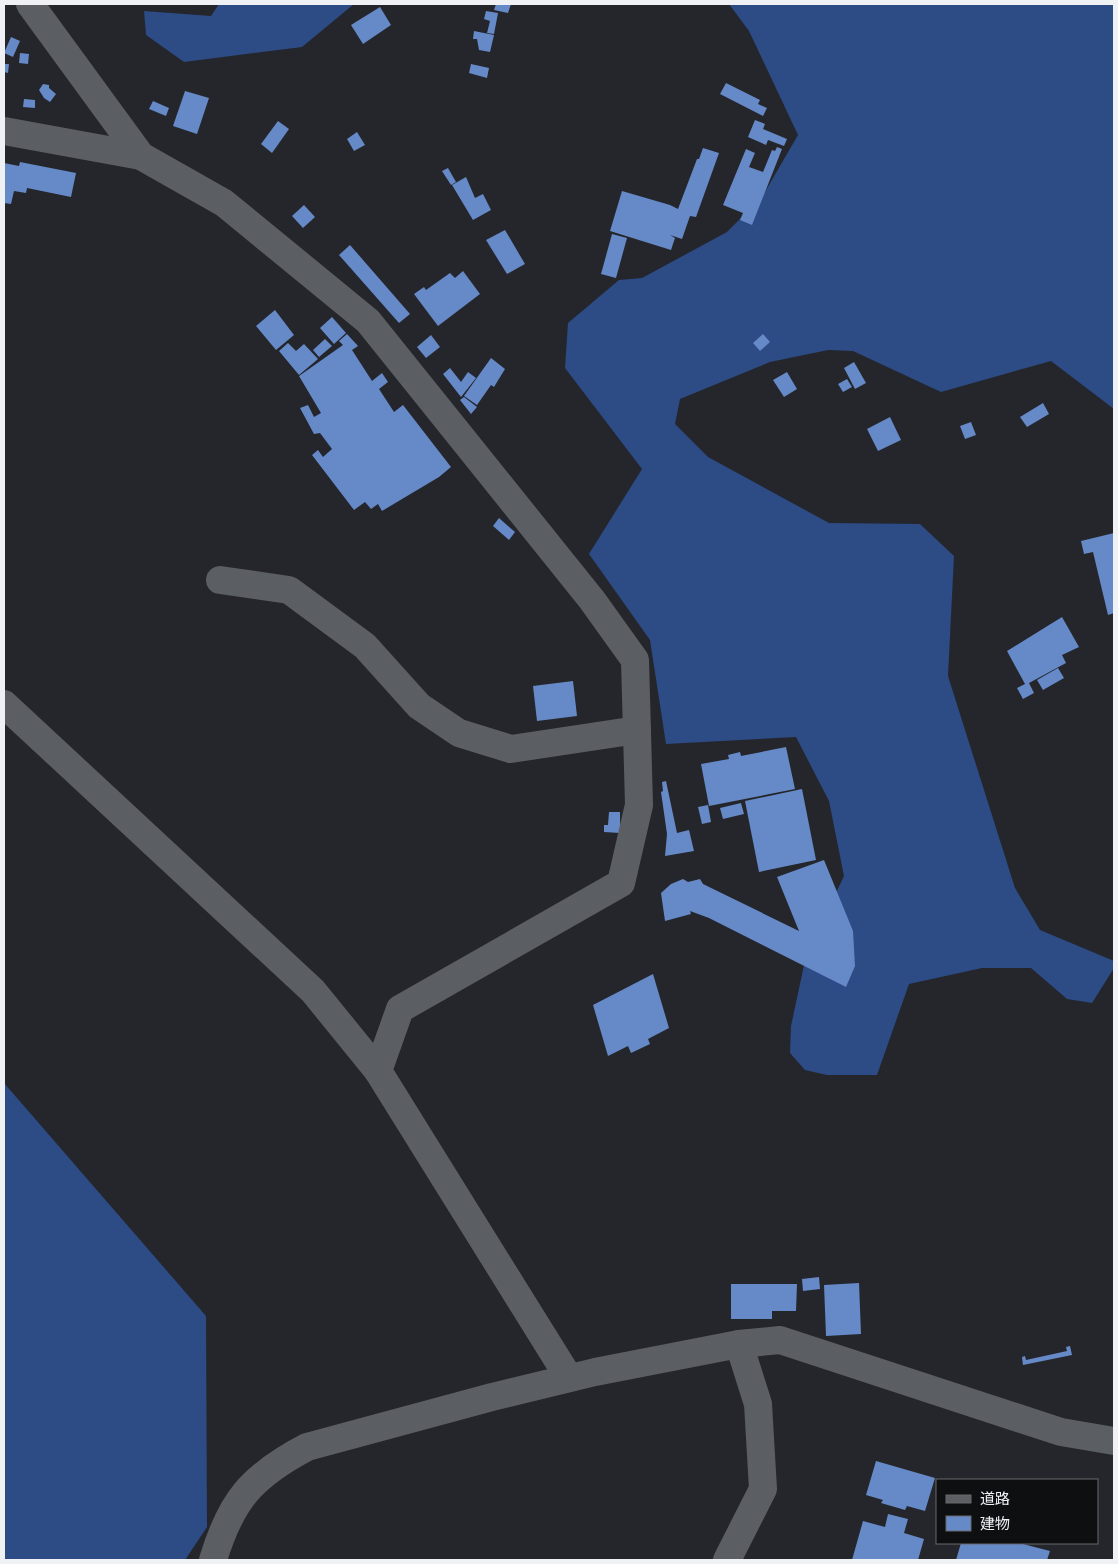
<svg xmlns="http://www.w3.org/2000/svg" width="1118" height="1564" font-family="'Source Sans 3','Noto Sans JP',sans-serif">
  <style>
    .forest { fill: #2d4b85 }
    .building { fill: #6689c8 }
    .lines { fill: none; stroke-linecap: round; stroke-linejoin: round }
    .minor { stroke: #5b5e63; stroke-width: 28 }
    .tertiary { stroke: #5b5e63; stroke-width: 28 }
  </style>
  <rect width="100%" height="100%" fill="#24262b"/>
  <g class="forest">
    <path d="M219 4H354L302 47 184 62 146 35 144 11 211 16Z"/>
    <path d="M729 4H1114V409L1051 361 941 392 853 351 828 350 770 362 680 399 675 424 708 457 829 523 920 524 954 556 948 676 1015 888 1040 930 1114 961V968L1092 1003 1067 999 1031 968H982L909 984 877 1075H827L805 1070 790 1053 791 1026 806 956 844 876 829 801 796 737 666 744 650 640 589 554 642 469 565 368 568 323 619 280 642 278 727 232 762 197 798 135 749 31Z"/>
    <path d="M4 1083 206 1316 207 1527 185 1560H4Z"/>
  </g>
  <g class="building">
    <path d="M496 4H511L508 13 494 10Z"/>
    <path d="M380 7 391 25 363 44 351 25Z"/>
    <path d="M486 11 498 13 494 34 487 33 490 21 484 19Z"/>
    <path d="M474 31 494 35 490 52 479 50 477 39H473Z"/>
    <path d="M11 37 20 41 13 57 4 53Z"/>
    <path d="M20 53 29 54 28 64 19 63Z"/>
    <path d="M4 64H9L8 73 4 72Z"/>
    <path d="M471 64 489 68 487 78 469 73Z"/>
    <path d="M726 83 760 100 758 104 767 108 763 116 720 94Z"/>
    <path d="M43 84 49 85V88L56 94 50 102 44 98 39 90Z"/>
    <path d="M185 91 209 98 197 134 173 126Z"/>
    <path d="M24 99 35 100V108L23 107Z"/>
    <path d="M153 101 169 108 166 116 149 109Z"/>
    <path d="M755 120 765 124 763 129 787 139 784 146 768 140 766 145 748 137Z"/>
    <path d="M278 121 289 129 272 153 261 144Z"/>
    <path d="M357 132 365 145 354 151 347 139Z"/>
    <path d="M777 147 782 149 752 225 740 220 743 213 723 205 746 149 755 153 749 167 763 172 772 150 775 151Z"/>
    <path d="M703 148 719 153 696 217 690 216 682 239 670 235 675 238 671 250 610 231 622 191 670 205 678 209 697 159H699Z"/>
    <path d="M20 162 76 173 71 197 27 188 26 193 14 191 11 204 4 203V163L19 166Z"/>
    <path d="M448 168 456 182 451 185 442 171Z"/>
    <path d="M466 177 475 198 483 194 491 210 473 220 452 185Z"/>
    <path d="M304 205 315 217 303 228 292 216Z"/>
    <path d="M505 230 525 264 507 274 486 240Z"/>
    <path d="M612 234 627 238 616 278 601 274Z"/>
    <path d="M350 245 410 314 399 323 339 255Z"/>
    <path d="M463 271 480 294 438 326 414 294 424 287 426 290 450 273 455 278Z"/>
    <path d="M275 310 294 335 276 350 256 326Z"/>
    <path d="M332 317 346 333 334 344 320 328Z"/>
    <path d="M347 334 358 346 352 350 372 381 382 373 388 382 379 389 394 412 403 405 451 467 439 477 382 511 378 504 371 509 365 502 354 510 312 455 318 450 323 457 332 449 320 433 314 434 300 408 308 405 314 417 321 413 299 376 343 345 339 341Z"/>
    <path d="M763 334 770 342 760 351 753 343Z"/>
    <path d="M431 335 440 347 426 358 417 347Z"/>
    <path d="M325 339 332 346 319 357 313 350Z"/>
    <path d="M288 343 296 351 304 344 318 359 299 375 279 351Z"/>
    <path d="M491 358 505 369 494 387 491 385 477 405 464 396Z"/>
    <path d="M854 362 866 383 855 389 844 368Z"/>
    <path d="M450 368 461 382 468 372 476 378 461 397 443 374Z"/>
    <path d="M787 372 797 389 784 397 773 380Z"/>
    <path d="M847 379 852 387 843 392 838 384Z"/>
    <path d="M464 397 477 407 471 414 460 400Z"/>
    <path d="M1043 403 1049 414 1027 427 1020 417Z"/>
    <path d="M890 417 901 440 878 451 867 429Z"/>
    <path d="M971 422 976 435 965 439 960 426Z"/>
    <path d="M499 518 515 532 509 540 493 526Z"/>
    <path d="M1114 533V613L1108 615 1093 552 1084 554 1081 541Z"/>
    <path d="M1062 617 1079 647 1062 655 1066 663 1029 683 1034 693 1023 699 1017 688 1025 684 1007 651Z"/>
    <path d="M1058 668 1064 678 1043 690 1037 680Z"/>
    <path d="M573 681 577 716 537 721 533 686Z"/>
    <path d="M786 747 795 789 709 806 701 764 729 759 728 755 740 752 741 756Z"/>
    <path d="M666 781 677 833 689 830 694 851 665 856 667 834 661 792 663 791 662 782Z"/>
    <path d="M802 789 816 860 759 872 745 801Z"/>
    <path d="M741 803 744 814 723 819 720 808Z"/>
    <path d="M708 805 711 822 702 824 698 807Z"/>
    <path d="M609 812H620V833L604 832V825H608Z"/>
    <path d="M824 860 853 931 855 966 846 987 709 918 690 911 691 914 665 921 661 893 671 884 683 879 688 882 700 879 703 884 799 931 777 877Z"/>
    <path d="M653 974 669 1028 648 1039 650 1044 631 1053 628 1046 608 1056 593 1005Z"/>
    <path d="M819 1277 820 1289 803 1291 802 1279Z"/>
    <path d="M859 1283 861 1334 826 1336 824 1285Z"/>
    <path d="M731 1284H797L796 1311H772V1319H731Z"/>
    <path d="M1070 1346 1072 1355 1023 1365 1022 1357 1025 1356 1026 1360 1067 1351 1066 1347Z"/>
    <path d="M876 1461 935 1478 925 1511 907 1506 905 1510 881 1503 883 1500 866 1495Z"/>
    <path d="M888 1514 908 1519 904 1533 924 1539 918 1560H852L863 1521 885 1527Z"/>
    <path d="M961 1543H1019L1050 1551 1047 1560H956Z"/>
  </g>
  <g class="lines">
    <g class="minor">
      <path d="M4 131 141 156"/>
      <path d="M220 580 289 590 365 646 419 706 459 733 511 749 637 730"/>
      <path d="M4 704 313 991 378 1071"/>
      <path d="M727 1560 763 1489 758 1404 739 1344"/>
    </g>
    <g class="tertiary">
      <path d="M30 4 141 156 224 203 368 321 592 600 635 660 639 805 621 883 400 1009 378 1071 569 1378"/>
      <path d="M213 1560C231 1500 252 1476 307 1447L492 1397 595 1372 739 1344 780 1340 1061 1432 1114 1441"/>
    </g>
  </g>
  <rect width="1118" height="1564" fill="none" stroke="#eff1f4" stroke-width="10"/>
  <rect x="936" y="1479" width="162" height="65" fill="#0e0f11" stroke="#68696c"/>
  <rect x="946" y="1495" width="25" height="8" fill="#5b5e63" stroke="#68696c"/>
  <text x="980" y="1504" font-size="15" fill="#eff1f4">道路</text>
  <rect x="946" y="1516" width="25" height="15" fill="#6689c8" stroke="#68696c"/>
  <text x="980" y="1529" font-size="15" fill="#eff1f4">建物</text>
</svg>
